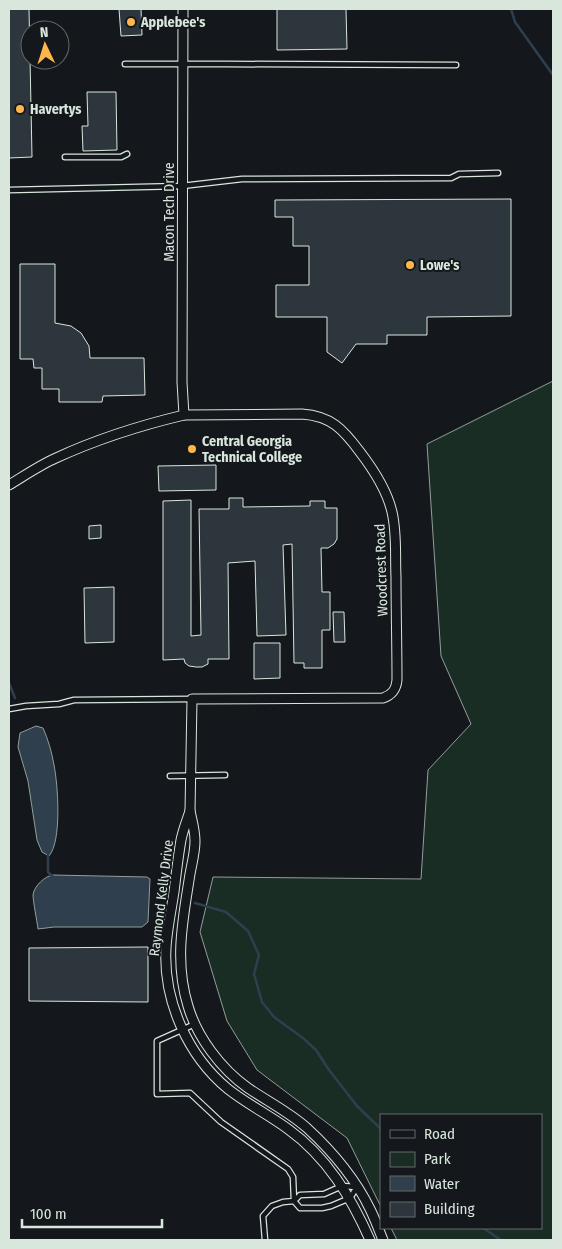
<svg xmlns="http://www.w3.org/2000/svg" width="562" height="1249" viewBox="0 0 562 1249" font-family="'Fira Sans Condensed',sans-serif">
	<rect width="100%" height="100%" fill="#14181c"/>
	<path fill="#1a2d24" stroke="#939e99" d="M553 381V1240H397L391 1228H541V1115H381V1207L347 1138 257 1070 227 1021 200 932 213 877 421 879 428 770 471 724 441 656 427 444Z"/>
	<g fill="#2f3f4d" stroke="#939e99">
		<path d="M36 726 43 728C48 739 52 753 54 765 58 785 62 841 49 856L42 852 37 840 28 781 18 747 20 733Z"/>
		<path d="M53 875 147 877 150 879 148 922 142 927H54L38 929C37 921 33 901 33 895 34 886 45 876 53 875Z"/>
	</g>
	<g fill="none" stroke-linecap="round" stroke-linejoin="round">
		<g stroke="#2f3f4d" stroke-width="2.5">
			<path d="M511 9 515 22 553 75"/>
			<path d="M9 683 15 698"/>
			<path d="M48 854V872L53 877"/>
			<path d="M195 903 226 912 248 931 259 955 254 974 262 1002 274 1017 303 1038 316 1050 329 1070 357 1106 381 1129"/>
			<path d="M483 1228 501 1240"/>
		</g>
	</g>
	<g fill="#2c363c" stroke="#d8e6dc">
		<path d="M9 9H29L32 157 9 158Z"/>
		<path d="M119 9H141L142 35 121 36Z"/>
		<path d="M277 9H346L347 49 277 50Z"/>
		<path d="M87 92H116L117 150 83 151 82 126H88Z"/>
		<path d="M511 199V316L427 317V335H387V344H356L342 363 327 352V317H276V285H309V246H293V217H275V200Z"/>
		<path d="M20 264H55V323L71 326 81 333 89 346 90 358H144L145 395 103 396 102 402H59V389H42V368H34L33 359H20Z"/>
		<path d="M216 465V490L159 491 158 466Z"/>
		<path d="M229 498H243V507L310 506V501H325V508H337V539L334 544 328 548H321L322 592H330V630H322V668H304V663H294L292 544 283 545 286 635 257 636 255 561 228 563 229 659H208V664L202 667H196L189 666 185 663 184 659 163 660V501L191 500V636L201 635 199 509H229Z"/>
		<path d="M101 525V538L89 539V526Z"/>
		<path d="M114 587V642L85 643 84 588Z"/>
		<path d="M333 612H344L345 642H334Z"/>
		<path d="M254 643H280V678L254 679Z"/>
		<path d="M148 947V1002L29 1001V948Z"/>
	</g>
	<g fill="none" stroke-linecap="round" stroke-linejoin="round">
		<g stroke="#d8e6dc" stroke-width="7">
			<g id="lane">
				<path d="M125 64H227L456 65"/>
				<path d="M65 157H121L127 154"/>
				<path d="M9 190 182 186 242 179 451 178 459 174 498 173"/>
				<path d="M9 709 26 706 59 704 74 700 192 699"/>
				<path d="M170 776 225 775"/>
				<path d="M195 1024 157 1041V1094L190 1093 221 1122 288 1169 293 1177 294 1201 300 1208H322L331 1206 350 1198 357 1187 342 1186 324 1194 300 1195 294 1201 283 1202 272 1206 263 1216 265 1240"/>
			</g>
		</g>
		<g stroke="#d8e6dc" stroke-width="11">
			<g id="street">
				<path d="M183 9 182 382 184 415"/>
				<path d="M9 485C24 476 40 465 56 458 95 440 142 425 184 415L302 414C331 416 343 429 360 452 373 469 387 490 392 512 397 533 395 555 396 577 396 611 397 645 397 680 396 690 392 695 383 698L192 699 190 811"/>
				<path d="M370 1240C351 1197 327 1157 288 1129 269 1115 247 1104 228 1089 188 1056 163 1001 166 948 167 930 171 911 174 892 176 875 178 857 181 840 183 830 187 820 190 811 192 820 195 831 195 841 195 852 192 863 190 874 183 919 174 961 188 1006 197 1037 221 1069 248 1088 267 1101 289 1112 307 1128 332 1151 355 1178 370 1209 375 1219 379 1230 383 1240"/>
			</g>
		</g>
		<use href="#lane" stroke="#14181c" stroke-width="4.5"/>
		<use href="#street" stroke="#14181c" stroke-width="9"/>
	</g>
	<g fill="#ffb74d" stroke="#14181c" stroke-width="2">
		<circle cx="131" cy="22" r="5"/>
		<circle cx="20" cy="109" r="5"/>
		<circle cx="410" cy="265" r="5"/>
		<circle cx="192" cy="449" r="5"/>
	</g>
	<g text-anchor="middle" stroke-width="4" stroke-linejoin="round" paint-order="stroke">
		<g font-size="14" font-weight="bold" fill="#d8e6dc" stroke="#14181c" text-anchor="start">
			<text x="141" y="27">Applebee's</text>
			<text x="30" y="114">Havertys</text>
			<text x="420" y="270">Lowe's</text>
			<text x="202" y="446">Central Georgia<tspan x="202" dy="16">Technical College</tspan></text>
		</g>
		<g font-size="14" fill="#d8e6dc" stroke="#14181c">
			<text transform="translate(169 212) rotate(-90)" y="5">Macon Tech Drive</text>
			<text transform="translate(381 570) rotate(-92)" y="5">Woodcrest Road</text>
			<text transform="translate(161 898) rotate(-83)" y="5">Raymond Kelly Drive</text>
		</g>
	</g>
	<rect width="562" height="1249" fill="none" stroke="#d8e6dc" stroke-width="20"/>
	<rect x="380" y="1114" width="162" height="115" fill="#14181c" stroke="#626a69"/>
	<rect x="390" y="1130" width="25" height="8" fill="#14181c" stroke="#626a69"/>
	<text x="424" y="1139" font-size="15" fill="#d8e6dc">Road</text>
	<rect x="390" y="1152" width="25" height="15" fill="#1a2d24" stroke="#626a69"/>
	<text x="424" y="1164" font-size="15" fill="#d8e6dc">Park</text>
	<rect x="390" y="1176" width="25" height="15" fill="#2f3f4d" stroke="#626a69"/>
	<text x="424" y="1189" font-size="15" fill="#d8e6dc">Water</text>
	<rect x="390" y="1202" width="25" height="15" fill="#2c363c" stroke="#626a69"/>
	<text x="424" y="1214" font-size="15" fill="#d8e6dc">Building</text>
	<g transform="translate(45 45) rotate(356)"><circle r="24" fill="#14181c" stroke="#626a69"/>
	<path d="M0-4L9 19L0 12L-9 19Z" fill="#ffb74d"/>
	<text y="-8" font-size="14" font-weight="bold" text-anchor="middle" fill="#d8e6dc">N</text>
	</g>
	<path d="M22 1219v8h140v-8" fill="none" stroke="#d8e6dc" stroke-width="2.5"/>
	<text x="30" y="1219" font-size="15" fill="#d8e6dc" stroke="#14181c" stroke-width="4" paint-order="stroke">100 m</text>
</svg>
